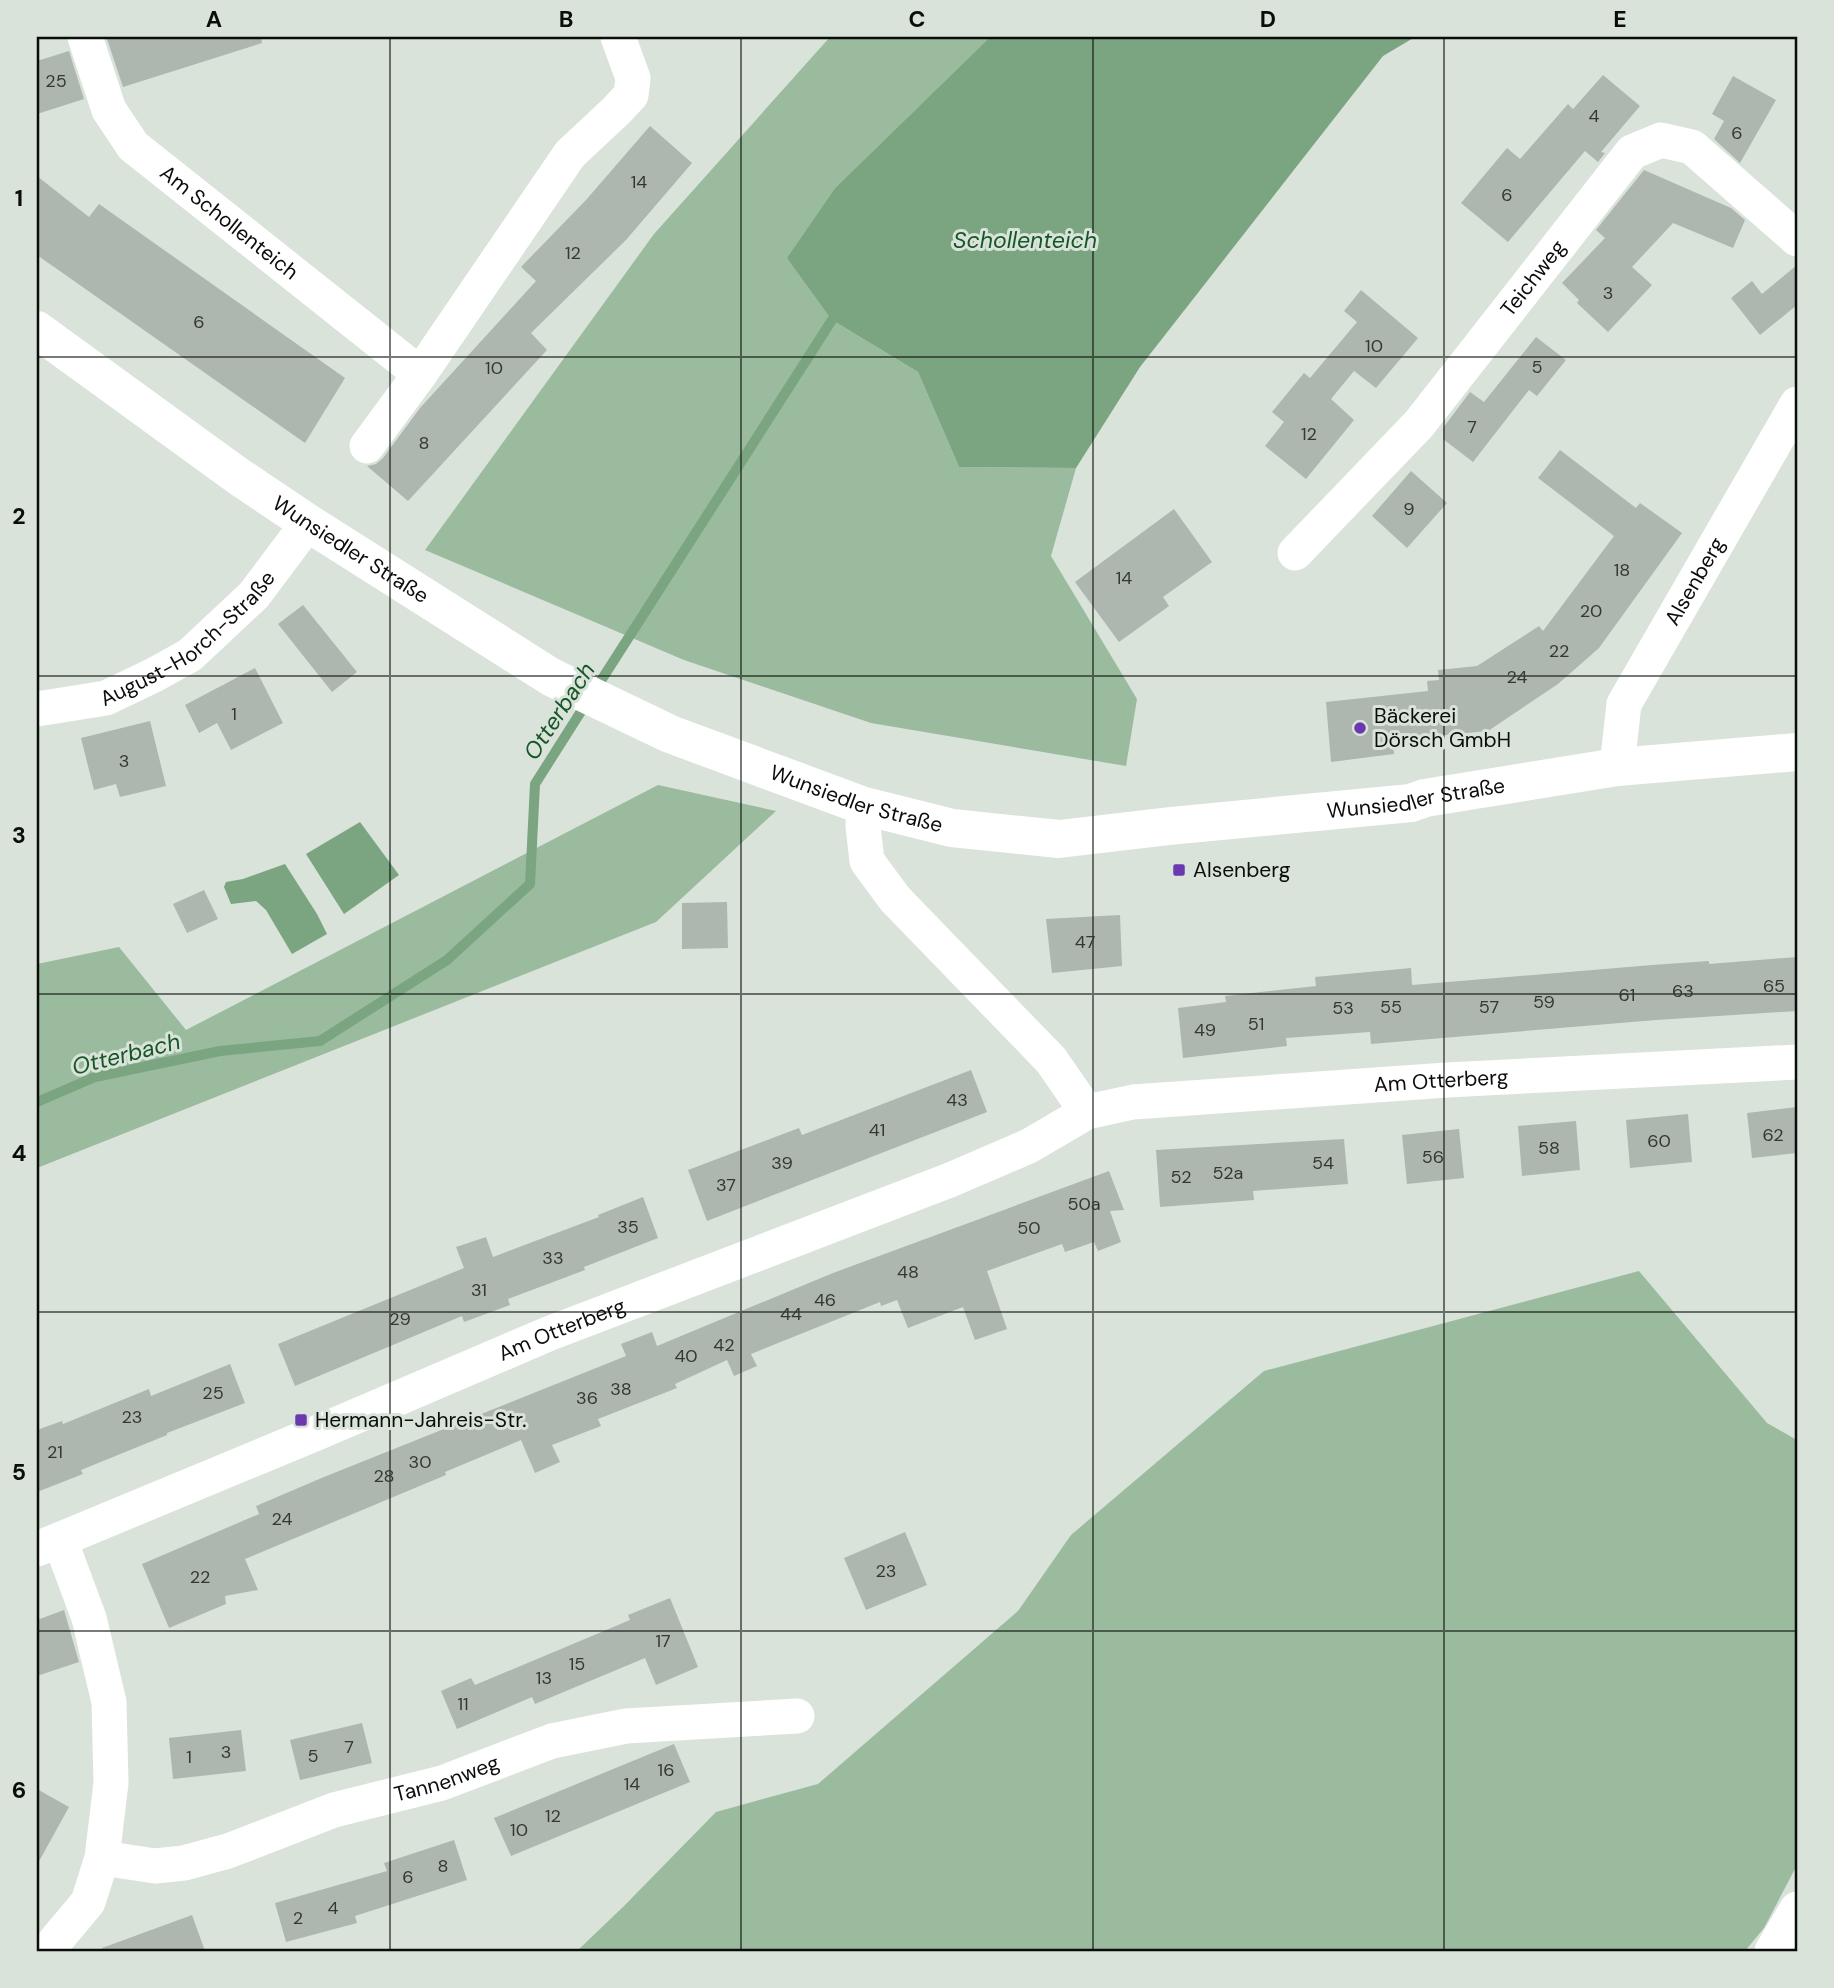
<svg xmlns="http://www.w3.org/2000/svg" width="1834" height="1988" viewBox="0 0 1834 1988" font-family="'DM Sans',sans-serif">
	<rect width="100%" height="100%" fill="#d9e3da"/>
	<g fill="#9abb9e">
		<path d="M830 37H990L836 187 832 320 918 372 959 467 1076 468 1051 556 1137 699 1126 766 871 723 684 660 425 550 654 234Z"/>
		<path d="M658 785 776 811 656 922 37 1168V964L119 947 186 1030Z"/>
		<path d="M1639 1271 1767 1423 1797 1440V1865L1764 1928 1745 1951H577L624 1906 716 1812 818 1784 1018 1611 1071 1535 1264 1371Z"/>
	</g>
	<g fill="#7aa580">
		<path d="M990 37H1415L1383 56 1140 367 1076 468 959 467 918 372 832 320 787 258 836 187Z"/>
		<path d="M360 822 399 875 344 914 306 854Z"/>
		<path d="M285 864 317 914 327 934 292 954 266 910 256 901 231 904 224 887 226 882 243 879Z"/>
	</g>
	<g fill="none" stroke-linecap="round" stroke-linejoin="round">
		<g stroke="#7aa580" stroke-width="10">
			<path d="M595 690 832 320"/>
			<path d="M37 1102 95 1077 220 1051 320 1041 447 960 530 884 535 784 587 702"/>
		</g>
	</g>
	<g fill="#aeb7af">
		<path d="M114 37H261L262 43 123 87 107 39Z"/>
		<path d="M69 51 84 99 37 114V61Z"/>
		<path d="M1603 75 1640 106 1601 152 1605 153 1598 162 1585 151 1508 242 1461 203 1507 148 1520 159 1568 104 1573 109Z"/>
		<path d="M1733 76 1776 100 1740 163 1714 139 1724 121 1712 114Z"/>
		<path d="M650 126 692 163 626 240 531 333 547 350 408 501 367 466 376 464 383 458 420 408 536 281 521 267 586 200Z"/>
		<path d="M1644 170 1731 208 1745 220 1733 248 1673 223 1632 267 1652 285 1608 332 1577 303 1579 300 1562 283 1605 238 1596 230Z"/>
		<path d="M37 176 89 217 99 204 345 378 305 443 37 255Z"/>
		<path d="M1797 265V305L1760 335 1731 298 1752 281 1762 294Z"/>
		<path d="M1361 290 1418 338 1376 388 1354 371 1331 399 1354 420 1306 479 1265 446 1284 422 1272 412 1304 373 1310 378 1357 322 1344 311Z"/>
		<path d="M1536 337 1566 360 1537 396 1529 390 1473 462 1443 439V428L1470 392 1484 402Z"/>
		<path d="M1560 450 1636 508 1640 503 1682 533 1599 648 1558 684 1488 731 1393 740 1394 754 1331 762 1326 702 1428 691 1427 681 1439 680 1438 670 1477 666 1539 626 1543 631 1614 536 1538 478Z"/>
		<path d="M1411 471 1447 503 1407 548 1372 516Z"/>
		<path d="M1174 509 1212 562 1163 597 1169 606 1119 642 1075 582Z"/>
		<path d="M303 605 357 672 332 692 278 624Z"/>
		<path d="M255 668 283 723 231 750 217 723 199 733 185 705Z"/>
		<path d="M150 721 166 786 120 797 116 784 94 790 81 738Z"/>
		<path d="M204 890 218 919 187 933 173 904Z"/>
		<path d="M727 902 728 948 682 949V903Z"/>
		<path d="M1120 915 1122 966 1052 973 1046 919Z"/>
		<path d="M1797 957V1011L1656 1020 1371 1044 1370 1032 1286 1038 1287 1046 1183 1058 1178 1008 1226 1002 1225 996 1316 986 1315 977 1411 968 1412 985 1652 965 1709 961V964Z"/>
		<path d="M971 1070 987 1112 707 1221 688 1170 799 1128 802 1135Z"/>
		<path d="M1797 1107V1153L1752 1158 1747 1113Z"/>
		<path d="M1688 1114 1692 1162 1630 1168 1626 1120Z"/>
		<path d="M1576 1121 1580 1170 1522 1176 1518 1126Z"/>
		<path d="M1459 1129 1464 1178 1407 1184 1402 1135Z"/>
		<path d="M1344 1139 1348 1184 1253 1191 1254 1200 1160 1207 1156 1150Z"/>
		<path d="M1109 1171 1124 1210 1110 1211 1121 1242 1098 1251 1094 1242 1065 1252 1062 1244 987 1271 1007 1329 975 1340 963 1307 908 1328 897 1300 881 1306 880 1302 751 1354 757 1366 734 1376 727 1360 675 1384 677 1388 598 1419 601 1426 552 1445 560 1462 535 1473 521 1440 445 1472 446 1475 245 1559 258 1590 225 1596 226 1604 169 1628 142 1564 259 1514 256 1506 324 1477 626 1356 621 1344 652 1332 657 1346 833 1273Z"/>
		<path d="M643 1197 658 1238 584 1267 585 1270 508 1299 510 1305 464 1322 462 1316 295 1386 278 1344 464 1268 456 1247 486 1237 493 1257 599 1217 598 1215Z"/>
		<path d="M230 1364 245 1403 167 1433V1435L81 1470 83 1474 37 1492V1430L62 1421 63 1424 149 1389 151 1396Z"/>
		<path d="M905 1532 927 1585 866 1610 844 1558Z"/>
		<path d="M670 1598 698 1667 656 1685 645 1658 535 1704 532 1697 457 1729 441 1691 471 1678 475 1685 630 1620 628 1615Z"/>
		<path d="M64 1610 79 1662 37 1676V1620Z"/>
		<path d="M362 1723 372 1763 300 1780 290 1740Z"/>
		<path d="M241 1730 246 1771 173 1779 169 1738Z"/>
		<path d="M674 1744 690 1782 511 1856 494 1818Z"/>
		<path d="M37 1789 69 1807 37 1865Z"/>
		<path d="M454 1840 467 1880 355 1916 357 1923 286 1942 275 1903 387 1871 384 1863Z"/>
		<path d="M192 1915 205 1951H102V1948Z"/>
	</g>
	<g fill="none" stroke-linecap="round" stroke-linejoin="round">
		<g stroke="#fff" stroke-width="35">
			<path id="s1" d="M85 37 109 110 133 146 420 374"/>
			<path d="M367 446 420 374 570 154 616 111 631 95 633 78 618 37"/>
			<path id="s2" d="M1295 553 1419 424 1632 152 1661 140 1692 147 1797 239"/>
			<path id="s3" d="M37 709 106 698 154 675 190 655 254 595 308 523"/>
			<path id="s4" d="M1617 767 1624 704 1797 404"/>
			<path d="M864 806 863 826 867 861 895 899 1051 1060 1087 1112"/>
			<path id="s5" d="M37 1549 319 1432 548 1334 950 1180 1029 1146 1087 1112 1133 1102 1447 1080 1797 1062"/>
			<path id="s6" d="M102 1858 155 1866 184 1863 228 1851 334 1810 442 1783 552 1741 626 1726 797 1716"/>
			<path d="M47 1951 88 1902 102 1858 111 1783 109 1702 89 1618 60 1540"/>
			<path d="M1772 1951 1797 1909"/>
		</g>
		<path stroke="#fff" stroke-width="38" id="s7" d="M37 330 238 476 308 523 551 677 670 734 864 806 952 828 1059 839 1170 826 1411 803 1425 798 1617 767 1797 752"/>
	</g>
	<path fill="none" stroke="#0a0d0a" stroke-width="2" stroke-opacity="0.55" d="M390 37V1951M741 37V1951M1093 37V1951M1444 37V1951M37 357H1797M37 676H1797M37 994H1797M37 1312H1797M37 1631H1797"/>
	<g fill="#6a38af" stroke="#d9e3da" stroke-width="2.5">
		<circle cx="1360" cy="728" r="7"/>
		<rect x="1172" y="863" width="14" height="14" rx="3.5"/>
		<rect x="294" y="1413" width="14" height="14" rx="3.5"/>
	</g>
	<g text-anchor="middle" stroke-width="6" stroke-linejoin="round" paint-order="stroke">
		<g font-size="18" fill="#333833">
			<text x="56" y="87">25</text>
			<text x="1594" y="122">4</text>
			<text x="1737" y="139">6</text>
			<text x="639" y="188">14</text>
			<text x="1507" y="201">6</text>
			<text x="573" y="259">12</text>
			<text x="1608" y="299">3</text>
			<text x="199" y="328">6</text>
			<text x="1374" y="352">10</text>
			<text x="1537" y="373">5</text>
			<text x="494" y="374">10</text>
			<text x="1472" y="433">7</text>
			<text x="1309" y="440">12</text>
			<text x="424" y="449">8</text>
			<text x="1409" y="515">9</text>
			<text x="1622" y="576">18</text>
			<text x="1124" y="584">14</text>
			<text x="1591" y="617">20</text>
			<text x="1559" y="657">22</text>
			<text x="1517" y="683">24</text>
			<text x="234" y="720">1</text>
			<text x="124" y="767">3</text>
			<text x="1085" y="948">47</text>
			<text x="1774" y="992">65</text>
			<text x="1683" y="997">63</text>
			<text x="1627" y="1001">61</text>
			<text x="1544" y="1008">59</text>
			<text x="1391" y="1013">55</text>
			<text x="1489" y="1013">57</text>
			<text x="1343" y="1014">53</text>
			<text x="1256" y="1030">51</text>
			<text x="1205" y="1036">49</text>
			<text x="957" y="1106">43</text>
			<text x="877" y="1136">41</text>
			<text x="1773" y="1141">62</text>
			<text x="1659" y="1147">60</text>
			<text x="1549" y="1154">58</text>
			<text x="1433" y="1163">56</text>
			<text x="782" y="1169">39</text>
			<text x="1323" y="1169">54</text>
			<text x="1228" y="1179">52a</text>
			<text x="1181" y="1183">52</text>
			<text x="726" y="1191">37</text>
			<text x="1084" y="1210">50a</text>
			<text x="628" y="1233">35</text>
			<text x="1029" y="1234">50</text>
			<text x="553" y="1264">33</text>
			<text x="908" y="1278">48</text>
			<text x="479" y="1296">31</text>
			<text x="825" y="1306">46</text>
			<text x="791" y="1320">44</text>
			<text x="400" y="1325">29</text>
			<text x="724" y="1351">42</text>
			<text x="686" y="1362">40</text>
			<text x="621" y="1395">38</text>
			<text x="213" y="1399">25</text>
			<text x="587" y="1404">36</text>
			<text x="132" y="1423">23</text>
			<text x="55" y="1458">21</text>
			<text x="420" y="1468">30</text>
			<text x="384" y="1482">28</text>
			<text x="282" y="1525">24</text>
			<text x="886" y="1577">23</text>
			<text x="200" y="1583">22</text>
			<text x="663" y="1647">17</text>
			<text x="577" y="1670">15</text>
			<text x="544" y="1684">13</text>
			<text x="463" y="1710">11</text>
			<text x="349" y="1753">7</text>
			<text x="226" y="1758">3</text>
			<text x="313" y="1762">5</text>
			<text x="189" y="1763">1</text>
			<text x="666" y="1776">16</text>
			<text x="632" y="1790">14</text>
			<text x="553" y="1822">12</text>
			<text x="519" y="1836">10</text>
			<text x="443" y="1872">8</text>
			<text x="408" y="1883">6</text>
			<text x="333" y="1914">4</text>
			<text x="298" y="1924">2</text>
		</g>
		<g font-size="21" fill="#0a0d0a" stroke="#d9e3da">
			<text dy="7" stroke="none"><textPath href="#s1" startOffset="243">Am Schollenteich</textPath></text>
			<text dy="7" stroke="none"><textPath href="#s2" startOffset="364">Teichweg</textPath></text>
			<text dy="7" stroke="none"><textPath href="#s7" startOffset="383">Wunsiedler Straße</textPath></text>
			<text dy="7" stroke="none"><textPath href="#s4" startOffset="205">Alsenberg</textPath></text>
			<text dy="7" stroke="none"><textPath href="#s3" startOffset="172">August-Horch-Straße</textPath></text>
			<text dy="7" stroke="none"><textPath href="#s7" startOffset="950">Wunsiedler Straße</textPath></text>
			<text dy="7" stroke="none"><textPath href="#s7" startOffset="1517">Wunsiedler Straße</textPath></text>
			<text dy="7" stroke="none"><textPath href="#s5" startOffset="1494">Am Otterberg</textPath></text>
			<text dy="7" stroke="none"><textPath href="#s5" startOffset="569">Am Otterberg</textPath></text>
			<text dy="7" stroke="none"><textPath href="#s6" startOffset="359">Tannenweg</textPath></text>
		</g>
		<g font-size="21" fill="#0a0d0a" stroke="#d9e3da" text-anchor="start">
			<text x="1374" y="723">Bäckerei<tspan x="1374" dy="24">Dörsch GmbH</tspan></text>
			<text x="1193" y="877">Alsenberg</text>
			<text x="315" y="1427">Hermann-Jahreis-Str.</text>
		</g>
		<g font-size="23" font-style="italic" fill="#165727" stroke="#d9e3da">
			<text x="1025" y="248">Schollenteich</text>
			<text transform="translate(559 711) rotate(-57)" y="8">Otterbach</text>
			<text transform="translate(126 1054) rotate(-14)" y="8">Otterbach</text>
		</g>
	</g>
	<rect width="1834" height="1988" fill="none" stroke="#d9e3da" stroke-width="77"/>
	<rect x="38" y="38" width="1758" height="1912" fill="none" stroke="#0a0d0a" stroke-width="2.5"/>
	<g font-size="23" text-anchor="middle" font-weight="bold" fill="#0a0d0a">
		<text x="214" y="27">A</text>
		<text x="566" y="27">B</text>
		<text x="917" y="27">C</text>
		<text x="1268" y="27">D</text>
		<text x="1620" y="27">E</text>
		<text x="19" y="206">1</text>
		<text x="19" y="524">2</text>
		<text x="19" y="843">3</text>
		<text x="19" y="1161">4</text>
		<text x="19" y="1480">5</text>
		<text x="19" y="1798">6</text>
	</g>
</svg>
